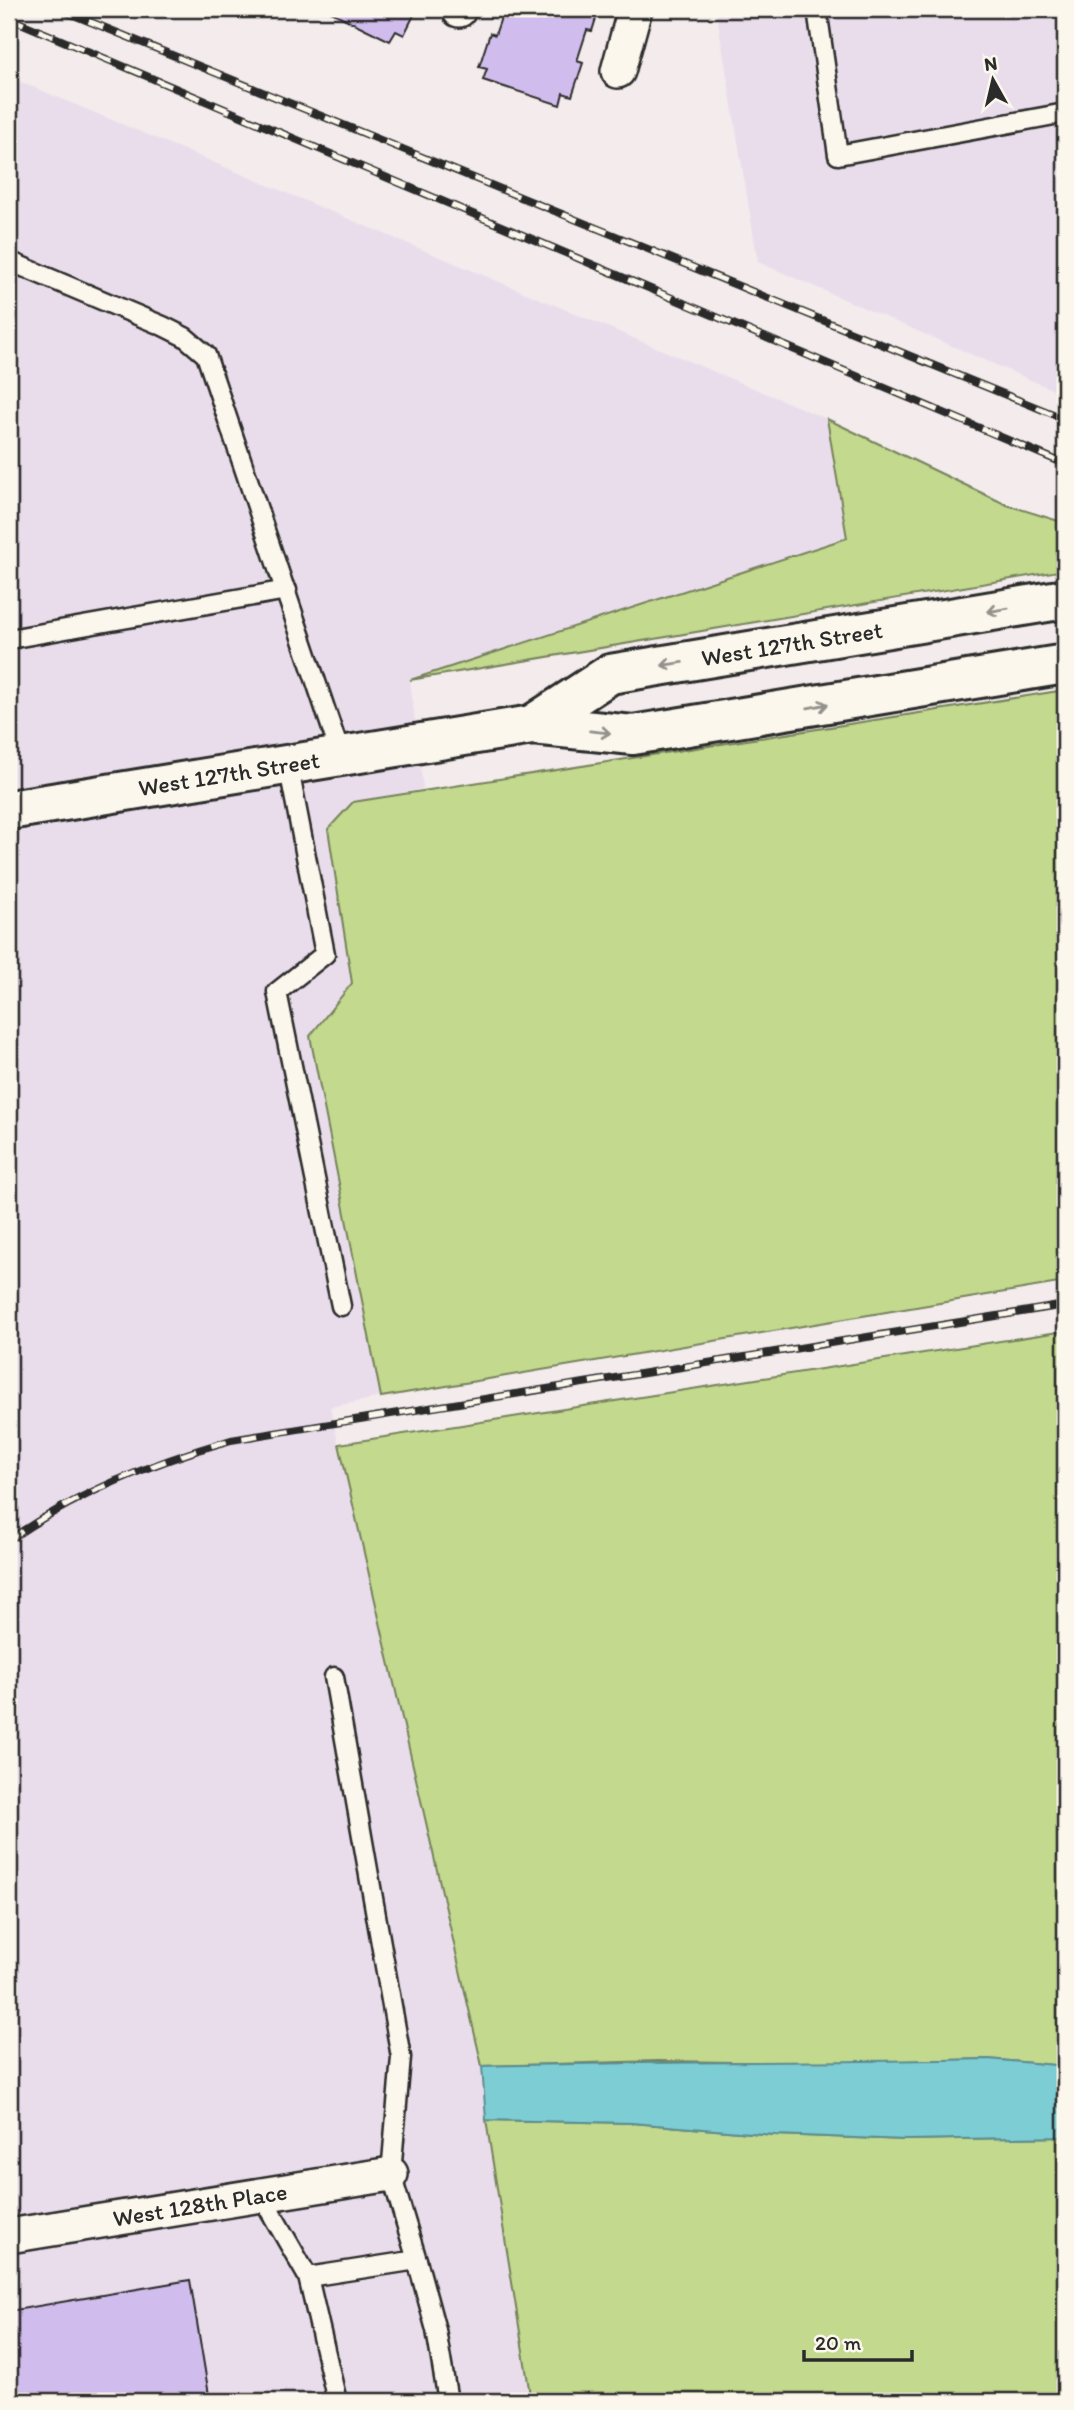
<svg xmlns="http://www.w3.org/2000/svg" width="1074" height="2410" viewBox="0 0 1074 2410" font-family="Itim,sans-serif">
	<rect width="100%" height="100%" fill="#f3ebec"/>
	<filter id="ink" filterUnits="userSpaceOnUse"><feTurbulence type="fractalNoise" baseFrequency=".0143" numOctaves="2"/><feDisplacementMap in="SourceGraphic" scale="14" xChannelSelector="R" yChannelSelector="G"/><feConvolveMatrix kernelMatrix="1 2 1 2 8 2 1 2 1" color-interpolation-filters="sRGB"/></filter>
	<g filter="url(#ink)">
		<g fill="#e9ddec">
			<path d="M716 9H1065V395L758 262Z"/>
			<path d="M9 77 827 419 847 538 410 680 423 789 353 802 328 829 352 983 310 1036 381 1397 330 1407 482 2066 486 2120 531 2401H9Z"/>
		</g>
		<g fill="#c2d98e" stroke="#76825c" stroke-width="2">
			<path d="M827 419 1007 505 1065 523V570L410 680 847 538Z"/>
			<path d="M1065 690V1282L381 1397 310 1036 352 983 328 829 353 802Z"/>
			<path d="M1065 1331V2066L988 2059 820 2063 658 2061 482 2066 339 1444Z"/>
			<path d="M486 2120 632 2123 775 2135 907 2140 1065 2137V2401H531Z"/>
		</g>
		<path fill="#7dced4" stroke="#5c8d90" stroke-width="2" d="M988 2059 1065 2066V2137L907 2140 775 2135 632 2123 486 2120 482 2066C650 2061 819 2063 988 2059Z"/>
		<g fill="#d1bded" stroke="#2b2b2b" stroke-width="2">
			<path d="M325 9H417L404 35 396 31 390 41Z"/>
			<path d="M504 9H599L592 31 587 30 577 61 583 63 572 96 563 93 560 105 483 80 487 69 479 67 490 33 495 35Z"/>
			<path d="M190 2280 210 2401H9V2311Z"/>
		</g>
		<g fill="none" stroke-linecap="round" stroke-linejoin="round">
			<g stroke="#2b2b2b" stroke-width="23">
				<g id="lane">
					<path d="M817 9 838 155 1065 113"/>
					<path d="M9 261 163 326 185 337 206 355 341 756"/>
					<path d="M9 639 287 590"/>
					<path d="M288 764 325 954 277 992 341 1306"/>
					<path d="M261 2195 308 2277 417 2260 391 2174 401 2057 334 1677"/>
					<path d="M417 2260 436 2330 448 2401"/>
					<path d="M308 2277 337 2401"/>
				</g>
			</g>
			<g stroke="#2b2b2b" stroke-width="38">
				<g id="street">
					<path d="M459 10V9"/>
					<path d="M618 71 635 9"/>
					<path d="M9 2236 391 2174"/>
				</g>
			</g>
			<g stroke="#2b2b2b" stroke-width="44">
				<g id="secondary">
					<path d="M532 725 610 674 1065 599"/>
					<path d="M9 810 532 725 633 735 1065 664"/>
				</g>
			</g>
			<use href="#lane" stroke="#fbf7ec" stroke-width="18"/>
			<use href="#street" stroke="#fbf7ec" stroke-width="33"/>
			<use href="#secondary" stroke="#fbf7ec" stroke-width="38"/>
			<g stroke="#2b2b2b" stroke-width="8">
				<g id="rail">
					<path d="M59 9 1065 419"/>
					<path d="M9 18 1065 464"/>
					<path d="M9 1540C77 1493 152 1463 231 1440L1065 1305"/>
				</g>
			</g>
			<use href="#rail" stroke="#fbf7ec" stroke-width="5" stroke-dasharray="16" stroke-linecap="butt"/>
		</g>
		<defs><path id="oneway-shaft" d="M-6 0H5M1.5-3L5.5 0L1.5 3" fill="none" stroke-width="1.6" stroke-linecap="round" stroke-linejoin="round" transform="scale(1.75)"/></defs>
		<g stroke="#93918c">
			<use href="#oneway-shaft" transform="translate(998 610) rotate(170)"/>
			<use href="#oneway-shaft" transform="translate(672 664) rotate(171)"/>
			<use href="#oneway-shaft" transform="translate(818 706) rotate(-10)"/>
			<use href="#oneway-shaft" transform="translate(600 732) rotate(6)"/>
		</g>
	</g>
	<g text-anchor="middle" stroke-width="5" stroke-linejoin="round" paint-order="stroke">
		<g font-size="24" fill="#2b2b2b" stroke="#fbf7ec">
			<text transform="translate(792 644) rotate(-9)" y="8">West 127th Street</text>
			<text transform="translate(229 774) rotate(-9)" y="8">West 127th Street</text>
			<text transform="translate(200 2205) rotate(-9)" y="8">West 128th Place</text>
		</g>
	</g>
	<rect width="1074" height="2410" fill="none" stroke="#fbf7ec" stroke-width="35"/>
	<rect x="18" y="18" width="1039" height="2375" fill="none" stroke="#2b2b2b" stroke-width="2.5" filter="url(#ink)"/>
	<g transform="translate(993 80) rotate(352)" stroke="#fbf7ec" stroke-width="5" paint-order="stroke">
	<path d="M0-5L12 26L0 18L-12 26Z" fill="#2b2b2b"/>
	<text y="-10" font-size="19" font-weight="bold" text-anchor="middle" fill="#2b2b2b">N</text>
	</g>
	<path d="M804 2350v10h108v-10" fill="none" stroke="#2b2b2b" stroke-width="3.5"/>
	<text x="815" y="2350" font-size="21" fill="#2b2b2b" stroke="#fbf7ec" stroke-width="5" paint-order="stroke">20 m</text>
</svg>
